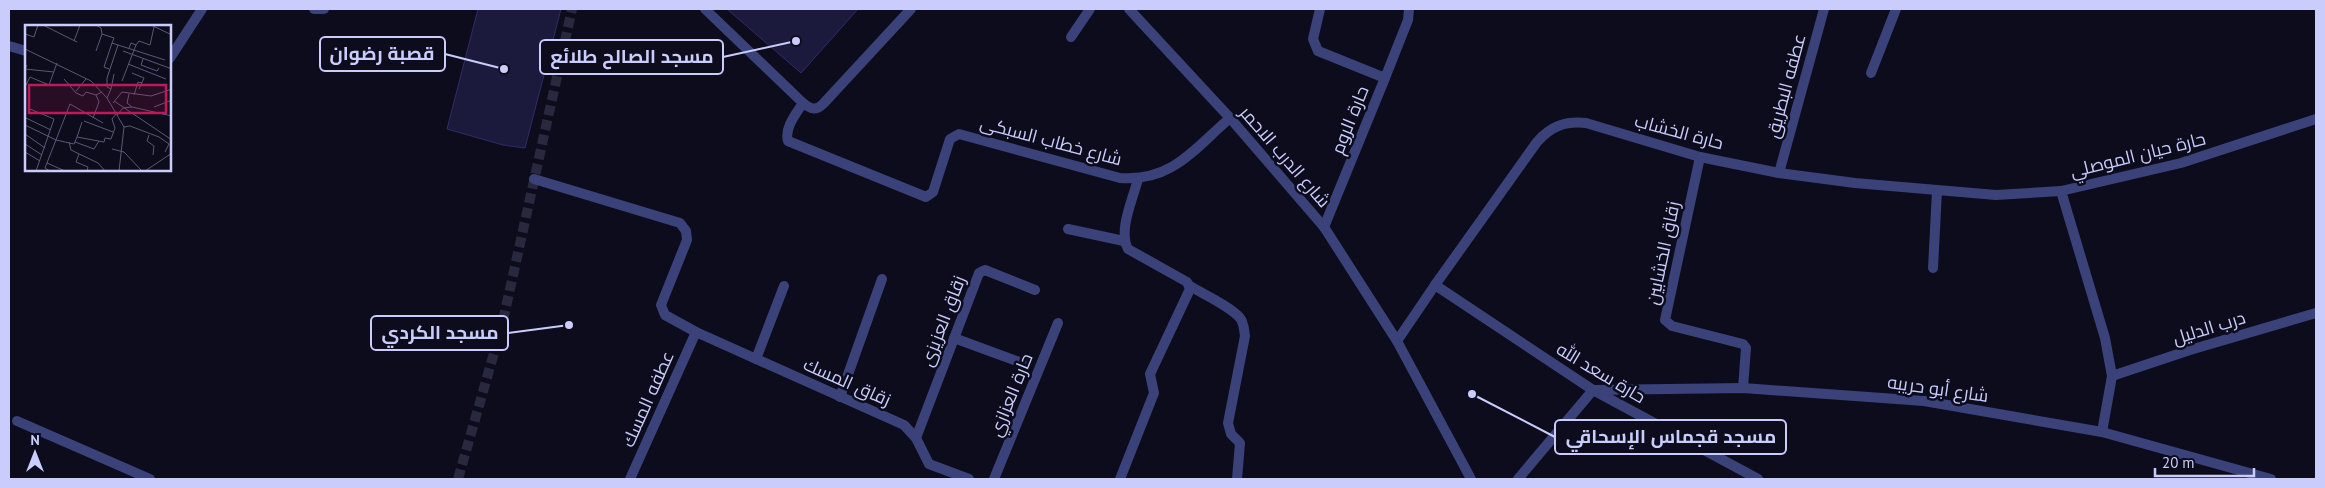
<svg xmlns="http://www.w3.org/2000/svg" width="2325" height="488" viewBox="0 0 2325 488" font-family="'PT Sans',Cairo,sans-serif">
	<rect width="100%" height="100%" fill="#0c0c1c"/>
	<g fill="#1b193c" stroke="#2f2d67">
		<path d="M478 9H561L525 148 503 145 447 129Z"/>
		<path d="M727 9H858L801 73Z"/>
	</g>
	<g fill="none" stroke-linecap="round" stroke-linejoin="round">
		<path stroke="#28293e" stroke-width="10" stroke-dasharray="10 5" stroke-linecap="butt" d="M458 479 502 325 572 9"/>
		<g stroke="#3a4279" stroke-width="10">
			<path d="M314 9H324"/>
			<path d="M705 9 803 103C810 108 815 112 823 104L911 9"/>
			<path d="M1129 9 1230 118 1324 227 1397 341 1471 479"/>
			<path d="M1320 9 1313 39 1318 51 1385 78 1324 227"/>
			<path d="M1071 37 1090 9"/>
			<path d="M9 46 26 51"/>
			<path d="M170 58 202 9"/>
			<path d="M1871 73 1896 9"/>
			<path d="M1385 78 1408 20 1409 9"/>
			<path d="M803 103C796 114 784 128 788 141L926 197 933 192 950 139 959 134 1120 178C1172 182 1194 149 1230 118"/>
			<path d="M1700 157 1665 320 1672 326 1743 344 1746 348 1743 388"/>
			<path d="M1779 173 1824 9"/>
			<path d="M534 179 680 223 686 231 687 240 661 305 665 315 696 332 904 425 916 438 929 464 969 479"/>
			<path d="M2061 191 2105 338 2112 376 2102 432"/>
			<path d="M1068 229 1124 241"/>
			<path d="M1933 268 1937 191"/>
			<path d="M1435 285 1593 390 1758 479"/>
			<path d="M1190 286C1203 294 1230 306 1240 318 1244 323 1244 330 1245 336L1228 423 1231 434 1240 443 1237 479"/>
			<path d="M954 338 1022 363"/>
			<path d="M1397 341 1435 285 1537 142C1551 126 1565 121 1586 123L1700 157 1779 173 1855 183 1996 195 2061 191 2181 163 2316 119"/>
			<path d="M756 359 784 286"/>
			<path d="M2112 376 2190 350 2316 313"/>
			<path d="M840 397 882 279"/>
			<path d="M17 421 150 479"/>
			<path d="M916 438 979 273 985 270 1035 290"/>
			<path d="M630 479 696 332"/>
			<path d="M994 479 1058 323"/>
			<path d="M1120 479 1154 393 1150 374 1190 289 1187 282 1128 249C1118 230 1133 199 1138 179"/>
			<path d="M1518 479 1593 390 1743 388 1924 401 2102 432 2271 479"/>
		</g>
	</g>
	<g text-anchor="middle" stroke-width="5" stroke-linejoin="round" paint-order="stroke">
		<g font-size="18" fill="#cacdfc" stroke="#0c0c1c">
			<text transform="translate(1786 86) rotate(-75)" y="6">عطفه البطريق</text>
			<text transform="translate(1350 120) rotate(-68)" y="6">حارة الروم</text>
			<text transform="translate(1679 132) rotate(15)" y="6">حارة الخشاب</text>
			<text transform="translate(1051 141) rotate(15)" y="6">شارع خطاب السبكى</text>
			<text transform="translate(2138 155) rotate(-14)" y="6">حارة حيان الموصلي</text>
			<text transform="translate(1285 157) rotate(49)" y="6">شارع الدرب الاحمر</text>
			<text transform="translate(1663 253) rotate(-78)" y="6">زقاق الخشابين</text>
			<text transform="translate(943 321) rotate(-69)" y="6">زقاق العزيزى</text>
			<text transform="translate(2209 328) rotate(-17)" y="6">درب الدليل</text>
			<text transform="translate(1601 373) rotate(31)" y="6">حارة سعد الله</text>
			<text transform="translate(847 382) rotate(24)" y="6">زقاق المسك</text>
			<text transform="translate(1938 389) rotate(8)" y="6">شارع أبو حريبه</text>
			<text transform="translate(1011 395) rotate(-68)" y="6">حارة العزازي</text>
			<text transform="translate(648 399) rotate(-66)" y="6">عطفه المسك</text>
		</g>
	</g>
	<g transform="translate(25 25)">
		<rect width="146" height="146" fill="#0c0c1c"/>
		<path fill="none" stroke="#585976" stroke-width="1" d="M18 0 52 17M71 0 76 3 77 9 89 13 87 18 93 20 82 53V62L86 64 82 73M126 0 147 10M0 9 9 12 13 0M49 16 55 0M93 20 140 35M111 20 114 16 125 20 129 2M0 24 66 56 82 73 99 102 94 146M71 26 77 9M98 26 147 44M118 34 116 40 132 46 134 43M103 39 141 54M2 40 0 44 29 47M84 44 79 42 87 18M107 48 119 53 114 64M39 54 51 68 58 71 61 67 71 70 77 67M97 56 111 20 106 18 104 23M0 62 5 52 24 60 32 38M86 64 89 49M51 66 61 54M104 69 102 78 107 82M109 70 113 57 117 58M89 76 147 115M88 78 97 67 126 71 147 64M45 79 78 98M129 82 147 75M5 84 29 94 11 146M92 90 98 83 107 82 147 91M1 93 26 105M68 93 74 77 71 70M59 96 88 107M0 100 31 115 49 119 52 112 79 117 80 113 86 114 90 103 87 94 91 89M99 102 105 101 134 112 144 119 140 127M0 109 20 123M124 110 122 116 129 121 128 130M52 112 57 97M44 117 46 125 73 138 80 146M50 117 69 124 74 116M0 119 17 130M87 124 99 127 117 146M0 127 15 136M54 129 51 137 63 142 62 146M22 138 40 146M25 146 20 143 45 79M120 146 147 128"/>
		<path fill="#c2185b" fill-opacity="0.15" stroke="#c2185b" stroke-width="2.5" d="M4 60H141V88H4Z"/>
		<rect width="146" height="146" fill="none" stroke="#cacdfc" stroke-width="2.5"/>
	</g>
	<path fill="none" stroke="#cacdfc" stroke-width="2" d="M504 69L445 54M796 41L723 57M569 325L508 333M1472 394L1555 437"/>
	<g fill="#cacdfc" stroke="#0c0c1c" stroke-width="2">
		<circle cx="504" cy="69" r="5"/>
		<circle cx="796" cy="41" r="5"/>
		<circle cx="569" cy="325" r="5"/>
		<circle cx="1472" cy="394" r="5"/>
	</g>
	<g fill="#0c0c1c" stroke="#cacdfc" stroke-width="2">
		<rect x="320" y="37" width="125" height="34" rx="5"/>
		<rect x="540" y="40" width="183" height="34" rx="5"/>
		<rect x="371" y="316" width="137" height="34" rx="5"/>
		<rect x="1555" y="420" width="231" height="34" rx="5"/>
	</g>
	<g font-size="19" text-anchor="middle" font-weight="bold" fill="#cacdfc">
		<text x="382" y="60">قصبة رضوان</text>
		<text x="632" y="63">مسجد الصالح طلائع</text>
		<text x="440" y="339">مسجد الكردي</text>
		<text x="1671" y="443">مسجد قجماس الإسحاقي</text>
	</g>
	<rect width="2325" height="488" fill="none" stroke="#cacdfc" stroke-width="20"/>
	<g transform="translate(35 453)" stroke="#0c0c1c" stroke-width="4" paint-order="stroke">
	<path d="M0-4L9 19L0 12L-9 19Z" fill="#cacdfc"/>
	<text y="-8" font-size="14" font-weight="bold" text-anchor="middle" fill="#cacdfc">N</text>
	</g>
	<path d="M2155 468v8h99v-8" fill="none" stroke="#cacdfc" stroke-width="2.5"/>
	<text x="2162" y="468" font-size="15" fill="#cacdfc" stroke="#0c0c1c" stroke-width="4" paint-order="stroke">20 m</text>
</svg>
